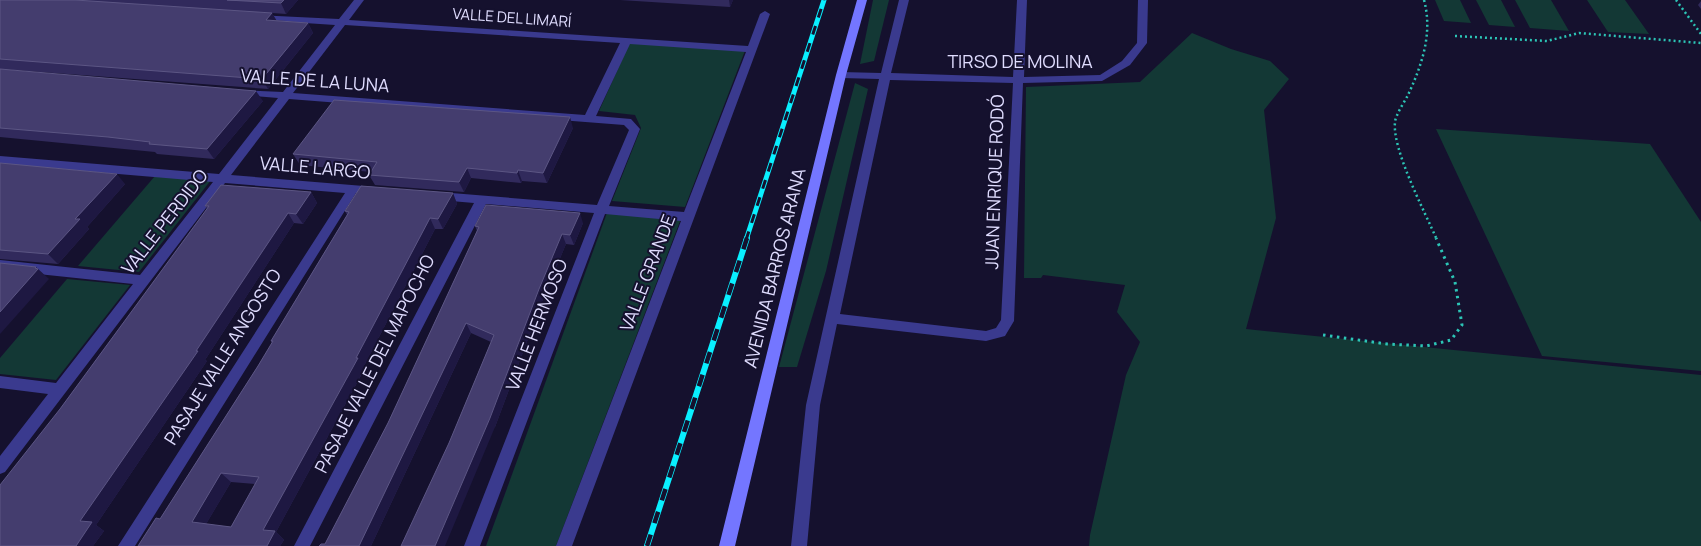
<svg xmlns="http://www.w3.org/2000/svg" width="1701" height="546" viewBox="0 0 1701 546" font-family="Manrope,sans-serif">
	<rect width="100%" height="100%" fill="#15112e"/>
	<g fill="#133835">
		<path d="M873 0H889L874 61 860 64Z"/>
		<path d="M1435 0H1460L1471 23 1444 21Z"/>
		<path d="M1476 0H1501L1515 27 1489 25Z"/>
		<path d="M1515 0H1551L1569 31 1530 28Z"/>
		<path d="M1587 0H1625L1649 34 1608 32Z"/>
		<path d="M1192 33 1231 49 1270 61 1289 79 1264 110 1276 218 1246 329 1701 375V546H1089L1090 535 1126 375 1140 342 1117 312 1125 285 1043 275 1041 278H1024L1026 87 1140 82Z"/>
		<path d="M631 40 746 48 685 207 612 201 641 128 635 115 599 111Z"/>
		<path d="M855 83 868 89 826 271 797 367H779Z"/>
		<path d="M1436 129 1650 144 1701 222V371L1542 356Z"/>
		<path d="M155 176 211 180 139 272 78 266Z"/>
		<path d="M608 210 682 216 556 546H486Z"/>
		<path d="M67 279 130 285 56 380 0 374V358Z"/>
	</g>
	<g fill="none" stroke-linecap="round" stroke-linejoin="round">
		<g stroke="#2cc5b6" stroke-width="2.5" stroke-dasharray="2 3" stroke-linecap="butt">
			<path d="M1424 0C1433 33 1422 65 1408 95 1404 103 1396 114 1395 122 1392 150 1425 212 1437 240"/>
			<path d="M1676 0 1701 34"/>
			<path d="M1455 36 1547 41 1579 33 1701 43"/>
		</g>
		<path stroke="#2cc5b6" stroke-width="3" stroke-dasharray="2.5 4.5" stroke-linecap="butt" d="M1323 335 1387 344 1426 346 1451 340 1462 325 1455 282 1436 238"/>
		<g fill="#3a3a8e" fill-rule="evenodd">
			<path d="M354 0H364L349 20 748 46 760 14 765 11 770 14 572 546H556L681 221 605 214 480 546H464L594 213 486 204 310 546H294L474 203 439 200 435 199 433 196 435 193 439 192 597 205 629 130 624 125 289 99 231 175 376 187 382 191 376 195 356 193 135 546H118L345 193 225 183 5 472 0 474V456L48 394 0 388V376L56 383 133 284 0 270V260L140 275 213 182 0 164V156L219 174 278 98 242 95 237 92 238 90 283 92 335 25 259 20 256 19V15L339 19ZM345 25 620 43 585 115 293 93ZM630 44 746 52 684 212 609 206 640 129 631 119 596 116Z"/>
			<path d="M899 0H909L891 73 1013 77 1017 0H1027L1024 77 1100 75 1122 61 1137 43 1138 0H1148L1147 43 1130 65 1102 81 1023 83 1014 321 1005 336 986 341 837 324 820 405 807 546H791L806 405 879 79 841 78 836 75 841 72 881 73ZM890 80 1013 83 1001 320 996 328 986 331 840 314Z"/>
		</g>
		<path fill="#7476ff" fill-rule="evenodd" d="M857 0H867L846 75 735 546H719L836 75Z"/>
		<g stroke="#09efff" stroke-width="5">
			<path id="rail-far1" d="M746 240 824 0"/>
		</g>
		<g stroke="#09efff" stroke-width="6">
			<path id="rail" d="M647 546 747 238"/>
		</g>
		<use href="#rail-far1" stroke="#15112e" stroke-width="3" stroke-dasharray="9" stroke-linecap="butt"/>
		<use href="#rail" stroke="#15112e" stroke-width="4.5" stroke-dasharray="12" stroke-linecap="butt"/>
	</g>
	<g fill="#312a5c" fill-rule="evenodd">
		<path d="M0 0H298L286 14 272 13 276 20 308 23 313 33 268 89 0 69 263 101 214 159 157 154 155 152 0 137Z"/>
		<path d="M620 0H733L730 7Z"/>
		<path d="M1701 1V9L1698 5Z"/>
		<path d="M573 128 547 183 522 181 521 183 471 178 464 192 375 185 369 175 371 172 300 165 293 154Z"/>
		<path d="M0 163 125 184 87 227 89 229 58 264 0 259Z"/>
		<path d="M311 192 317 203 303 224 294 223 205 360 207 361 96 525 104 531 93 546H0L60 409 207 209 205 206Z"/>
		<path d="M453 193 457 204 443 229H435L364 366 365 368 276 532 284 540 280 546H138L160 519 258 366 272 343 271 341 347 215 345 211ZM231 482 255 484 231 527 206 524Z"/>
		<path d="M583 223 574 245 566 244 543 299 495 427 449 443 491 342 471 333 371 546H319L325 544 388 423 477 231 475 226Z"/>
	</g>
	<g fill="#1e1842">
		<path d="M284 0H298L286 14 281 3Z"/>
		<path d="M729 0H733L730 7Z"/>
		<path d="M272 13 278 23 266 20Z"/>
		<path d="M308 23 313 33 268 89 262 79Z"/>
		<path d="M256 91 263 101 214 159 207 149Z"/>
		<path d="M570 117 573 128 547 183 543 173Z"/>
		<path d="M467 168 471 178 464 192 459 182Z"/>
		<path d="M518 170 522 181 521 183 517 173Z"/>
		<path d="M117 174 125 184 87 227 89 229 58 264 48 254 75 219Z"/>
		<path d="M311 192 317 203 303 224 296 214Z"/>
		<path d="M453 193 457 204 443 229 438 219Z"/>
		<path d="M288 213 294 223 205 360 207 361 96 525 104 531 93 546H76L80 521Z"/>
		<path d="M580 213 583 223 574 245 570 235Z"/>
		<path d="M430 218 435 229 364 366 365 368 276 532 284 540 280 546H267L263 530 356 358Z"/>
		<path d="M562 234 566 244 543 299 495 427 445 546H435L539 289Z"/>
		<path d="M36 267 49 279 0 334V312Z"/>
		<path d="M466 323 471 333 371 546H359Z"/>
		<path d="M221 473 231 482 202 531 192 522Z"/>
	</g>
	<g fill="#443d6e" stroke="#5c5684" fill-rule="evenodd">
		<path d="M0 0H75L272 13 266 20 308 23 262 79 0 59Z"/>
		<path d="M227 0H284L281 3Z"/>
		<path d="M0 69 256 91 207 149 149 144 150 142 108 137 0 128Z"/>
		<path d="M334 100 570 117 543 173 518 170 517 173 467 168 459 182 369 175 377 162 293 154Z"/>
		<path d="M0 163 117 174 75 219H80L48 254 0 250Z"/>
		<path d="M221 185 311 192 296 214 288 213 196 351H198L80 521 92 522 76 546H0V485L60 409 209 206H205Z"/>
		<path d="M361 186 453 193 438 219 430 218 356 358H358L263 530 275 531 267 546H138L156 518 160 519 258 366 273 341H271L349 212 345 211ZM221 473 259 477 231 527 192 522Z"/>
		<path d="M486 205 580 213 570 235 562 234 539 289 490 418 435 546H401L449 443 494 335 466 323 359 546H319L321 544H325L388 423 479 227 475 226Z"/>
		<path d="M0 263 36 267 35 268 38 269 0 312Z"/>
	</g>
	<g text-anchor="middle" stroke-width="4" stroke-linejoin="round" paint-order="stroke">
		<g font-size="15" fill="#e0ddff" stroke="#15112e">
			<text transform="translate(512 18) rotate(4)" y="5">VALLE DEL LIMARÍ</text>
		</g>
		<g font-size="18" fill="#e0ddff" stroke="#15112e">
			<text x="1020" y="68">TIRSO DE MOLINA</text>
			<text transform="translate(315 81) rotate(4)" y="6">VALLE DE LA LUNA</text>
			<text transform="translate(315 168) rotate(5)" y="6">VALLE LARGO</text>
			<text transform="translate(995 182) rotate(-88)" y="6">JUAN ENRIQUE RODÓ</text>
			<text transform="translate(165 222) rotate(-52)" y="6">VALLE PERDIDO</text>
			<text transform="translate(775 268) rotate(-76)" y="6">AVENIDA BARROS ARANA</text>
			<text transform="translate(648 273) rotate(-69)" y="6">VALLE GRANDE</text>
			<text transform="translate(537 325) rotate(-69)" y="6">VALLE HERMOSO</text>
			<text transform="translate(223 357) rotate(-58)" y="6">PASAJE VALLE ANGOSTO</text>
			<text transform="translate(375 364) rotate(-63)" y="6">PASAJE VALLE DEL MAPOCHO</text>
		</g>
	</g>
</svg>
